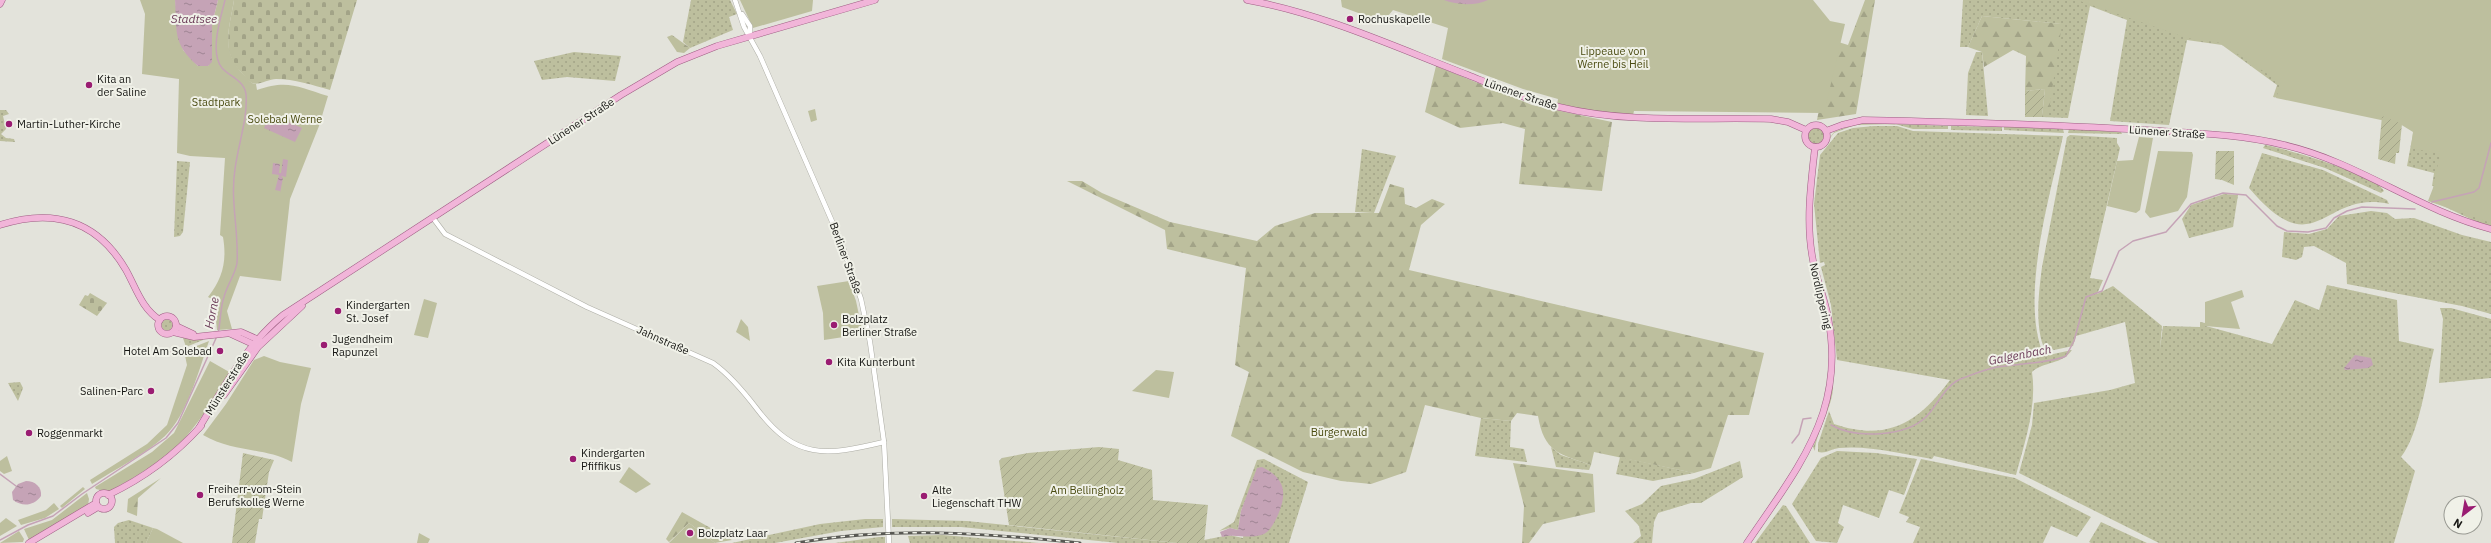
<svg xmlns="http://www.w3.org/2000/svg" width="2491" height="543" viewBox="0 0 2491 543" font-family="'IBM Plex Sans',sans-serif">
	<defs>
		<pattern id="grass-dots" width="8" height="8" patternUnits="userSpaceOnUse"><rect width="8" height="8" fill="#bdbf9e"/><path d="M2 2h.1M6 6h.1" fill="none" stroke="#a2a387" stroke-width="1.8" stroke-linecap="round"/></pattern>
		<pattern id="forest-firs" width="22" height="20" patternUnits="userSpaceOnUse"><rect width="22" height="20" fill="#bdbf9e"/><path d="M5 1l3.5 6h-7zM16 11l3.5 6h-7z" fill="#a2a387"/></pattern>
		<pattern id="cemetery-stones" width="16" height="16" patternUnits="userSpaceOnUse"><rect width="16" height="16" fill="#bdbf9e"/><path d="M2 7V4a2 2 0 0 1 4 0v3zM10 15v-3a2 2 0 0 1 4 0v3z" fill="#a2a387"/></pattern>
		<pattern id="garden-furrows" width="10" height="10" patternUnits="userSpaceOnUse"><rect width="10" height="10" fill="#bdbf9e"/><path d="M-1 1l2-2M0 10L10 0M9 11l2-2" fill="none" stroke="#a2a387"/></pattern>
		<pattern id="water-ripples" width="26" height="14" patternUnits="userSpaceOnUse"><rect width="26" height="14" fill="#c5a3b6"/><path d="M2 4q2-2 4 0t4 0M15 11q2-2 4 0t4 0" fill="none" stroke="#9f8493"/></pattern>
	</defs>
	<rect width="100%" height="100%" fill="#e3e3db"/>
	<g fill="url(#grass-dots)">
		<path d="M691 0H730L737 14 729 17 733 30 690 48 683 42Z"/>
		<path d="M1963 0H2491V226L2479 223 2439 204 2445 187 2432 186 2434 173 2407 166 2414 128 2394 118 2273 97 2277 85 2222 45 2187 40 2169 125 2110 121 2127 20 2090 6 2068 118 2042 117 2061 24 1982 16 1968 47H1960Z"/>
		<path d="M574 52 621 56 615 81 567 77 542 80 534 61Z"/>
		<path d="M1976 52H1982L1988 116 1966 115 1968 73Z"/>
		<path d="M0 110H6L9 114 3 116 6 129 1 134 6 138 14 139 15 142 0 141Z"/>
		<path d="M1866 123 1948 126V129H1913L1895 124 1855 125 1834 133 1818 154 1834 132 1855 124Z"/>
		<path d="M1874 126H1897L1913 131 2063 136C2050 196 2019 299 2044 356L2072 350C2062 365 2044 361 2032 372 2037 407 2025 441 2016 475L1934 456 1932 459C1904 454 1867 445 1839 448 1831 449 1826 454 1818 452V444L1829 411 1834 424C1887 442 1918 423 1950 380L1837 360 1831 305 1821 267 1825 265 1824 262 1820 263 1814 204 1820 155 1838 133 1853 128Z"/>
		<path d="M1951 126 2002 127V131L1951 130Z"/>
		<path d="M2004 126 2063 129 2064 133 2004 130Z"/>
		<circle cx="1816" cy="135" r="9"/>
		<path d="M2069 129 2121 132 2122 134 2068 133Z"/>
		<path d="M2070 135 2117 138V143L2120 148 2090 278 2103 280 2097 294 2113 286 2162 326 2160 349 2163 326 2200 327V322L2205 323 2206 326 2272 344 2295 300 2319 310 2327 285 2397 300 2399 341 2434 349C2426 379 2420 433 2401 457L2415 471 2394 543H2159L2019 473 2032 425 2034 403 2110 390 2135 383 2125 322 2076 336 2073 346 2054 350 2043 345C2035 323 2039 290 2042 267L2067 137Z"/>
		<path d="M2265 145C2284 148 2379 176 2384 191L2381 193 2325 168 2266 149 2263 148Z"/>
		<path d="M1362 149 1396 156 1374 213 1355 212Z"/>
		<path d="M2262 153 2323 170 2387 200 2389 204C2322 189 2317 268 2249 188Z"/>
		<path d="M177 161 190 162 183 232 180 236 174 237Z"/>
		<path d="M2224 194 2238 195 2233 227 2189 238 2182 219 2191 205Z"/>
		<path d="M2371 211 2387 213 2395 219 2414 218 2462 235 2491 242V314L2462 306 2347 284 2346 263 2314 246 2304 247 2302 257 2296 260 2282 257 2284 232 2309 234 2327 229 2339 216Z"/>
		<path d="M2440 308H2451L2491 319V378L2439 383 2443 319Z"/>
		<circle cx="167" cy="325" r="5.5"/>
		<path d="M183 338 203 339V340L186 347Z"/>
		<path d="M1832 381C1838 398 1815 433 1815 451L1813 447 1826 413Z"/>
		<path d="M20 382 23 388 18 401 8 383Z"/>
		<path d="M1481 418 1511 421 1510 447 1524 449 1527 462 1475 456Z"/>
		<path d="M1551 447 1561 455 1591 465 1589 470 1556 467Z"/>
		<path d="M1837 451 1876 453 1917 459 1904 495 1889 490 1879 518 1843 505 1838 523 1844 527 1837 543 1816 541 1792 504 1821 458Z"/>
		<path d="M1620 457 1694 473 1653 481 1616 474Z"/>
		<path d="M1264 459 1308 482 1289 543H1204V540L1229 535 1243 538 1250 489 1241 511 1238 530 1230 528 1219 531 1234 522 1257 460Z"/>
		<path d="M1921 459 2015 478 2091 517 2077 537 2051 526 2043 543H1913L1920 527 1906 522 1909 517 1899 513Z"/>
		<path d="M1740 461 1743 477 1701 503H1691L1658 513 1654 522 1652 543H1633L1641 536 1639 526 1625 511 1642 504 1661 486 1694 479Z"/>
		<path d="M1783 505 1786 506 1810 543H1755Z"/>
		<path d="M865 519H883V527L841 531 775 543H732L820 524Z"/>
		<path d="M892 519 967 521 1177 543H1118L961 527H892Z"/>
		<path d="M129 520 153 528 146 543H115L114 527 118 523Z"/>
		<path d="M2101 522 2147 543H2091L2089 542Z"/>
		<path d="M942 535 1039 543H910L908 536Z"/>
		<path d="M879 537H885V543H835Z"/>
	</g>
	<g fill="url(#forest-firs)">
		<path d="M1865 0H1875L1856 114 1817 120 1832 40 1848 45Z"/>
		<path d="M1982 16 2062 24 2048 117H2042L2045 89 2025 91 2026 56 2013 50 1984 67 1982 52 1968 47Z"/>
		<path d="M672 35 690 48 684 53 677 52 667 37Z"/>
		<path d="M1436 66 1532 105 1612 122 1602 191 1519 184 1525 129 1503 123 1460 128 1425 112Z"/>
		<path d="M1067 181H1082L1102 193 1170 222 1257 241 1275 226 1315 213H1379L1390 184 1404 188 1405 204 1416 208 1432 199 1445 204 1421 225 1409 270 1764 353 1749 415H1728L1711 468 1694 473 1594 452 1591 465C1559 454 1544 452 1538 416L1517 413 1511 421 1481 418 1425 405 1406 472 1371 484 1341 481 1303 472 1231 436 1249 372 1235 365 1246 268 1167 249 1165 230Z"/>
		<path d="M1513 463 1593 474 1595 512 1543 524 1529 543H1522L1524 506Z"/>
		<path d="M161 478 138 498 137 516 127 512 128 499Z"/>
		<path d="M682 512 732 540 715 543 689 523 669 542 666 539Z"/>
	</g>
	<g fill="url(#cemetery-stones)">
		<path d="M234 0H357L330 90C312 85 295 79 276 79 269 79 258 86 252 83 248 81 244 75 241 72 220 51 230 26 234 0Z"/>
		<path d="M90 293 107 303 97 316 79 305 85 295 88 296Z"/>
	</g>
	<g fill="#bdbf9e">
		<path d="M140 0H175L183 50 198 66H208L212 56V24L218 0H234C229 31 220 50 244 75 248 79 251 84 256 84L257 90C287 79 299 87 328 96L319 126 290 199 281 281 240 276 227 311 232 329 217 330 214 300 208 297C223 278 227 261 223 237L220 235 225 158 190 156 177 153 179 79 142 74 145 14Z"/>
		<path d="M740 0H813L812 11 753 28Z"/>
		<path d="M1341 0H1813L1830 21 1845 24 1824 113 1634 111 1633 115H1617L1557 105 1558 99 1523 89 1442 59 1448 28 1393 10 1383 22 1342 7Z"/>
		<path d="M2077 0H2491V223L2428 201 2433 188 2440 154 2411 148 2413 132 2400 124 2276 98 2281 83 2221 43 2187 38Z"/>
		<path d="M815 109 817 120 811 122 808 111Z"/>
		<path d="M2139 137 2153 138 2140 210 2136 213 2107 206 2117 161 2133 160Z"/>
		<path d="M2158 151 2192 152 2193 155 2187 197 2178 211 2150 218 2145 212Z"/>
		<path d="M849 281 856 301 863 334 824 340 823 313 817 286Z"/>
		<path d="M2242 290 2244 297 2231 302 2240 329 2205 326V302Z"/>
		<path d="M424 299 437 303 428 338 414 335Z"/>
		<path d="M741 319 748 327 750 341 736 332Z"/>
		<path d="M209 341C199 370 187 415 165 436 144 455 116 469 92 484L90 480 147 444 167 425 187 365 184 351Z"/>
		<path d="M264 356 280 362 311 368 301 404 292 462C264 447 234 453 203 435L226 404 254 360Z"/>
		<path d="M210 361 231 373C216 395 202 419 184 439 163 461 134 478 108 492L96 489 95 487 152 452 174 433Z"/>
		<path d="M1156 370 1174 372 1169 398 1132 391Z"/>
		<path d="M7 456 12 471 4 474 0 471V461Z"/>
		<path d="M629 467 651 484 636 493 619 482Z"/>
		<path d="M83 487 85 489 62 508 60 506Z"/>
		<path d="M87 493 89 499 88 505 29 540 24 529 52 520Z"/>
		<path d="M54 503 59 509 45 518 21 525 18 520 46 510Z"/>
		<path d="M6 518 17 526 0 536V523Z"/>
		<path d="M689 523 715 543H669Z"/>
		<path d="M153 528 157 529 183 543H146Z"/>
		<path d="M19 531 24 539 23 542 0 543Z"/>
		<path d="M419 533 430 539 428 543H417Z"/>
	</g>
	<g fill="url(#garden-furrows)">
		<path d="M2045 89 2042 117H2025V91Z"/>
		<path d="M2382 116 2402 124 2399 153H2396L2395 164 2378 159Z"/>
		<path d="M2216 151H2234V185L2222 180 2215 179Z"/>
		<path d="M1099 447 1119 449 1118 460 1152 470 1153 500 1208 505 1204 543H1177L1009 525 999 461 1002 458 1028 453Z"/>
		<path d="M243 453 274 460 269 472 262 519H259L255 543H232Z"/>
	</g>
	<g fill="url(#water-ripples)">
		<path d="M175 0H218L212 24V62L208 66H198C172 44 177 30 175 0Z"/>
		<path d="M1444 0H1488C1476 6 1456 5 1444 0Z"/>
		<path d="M270 114 302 128 295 142 264 128Z"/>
		<path d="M283 159 288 160 286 177 281 176 283 178 280 193V191L275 190 279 175 272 174 273 163 280 164 279 173H281Z"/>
		<path d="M2355 355 2371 358 2373 365 2368 368 2345 370 2344 368Z"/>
		<path d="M1262 467C1287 479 1287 495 1277 517 1274 523 1270 531 1264 534 1249 540 1236 533 1222 537L1220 532 1230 528 1238 530 1241 511 1257 468Z"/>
		<path d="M26 481C35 481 42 487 41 496 34 506 22 507 13 500L12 492 18 484Z"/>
	</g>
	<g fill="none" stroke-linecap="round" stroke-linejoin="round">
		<g stroke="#c5a3b6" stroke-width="1.5">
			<path d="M2432 202 2474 192 2479 188 2491 143"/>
			<path d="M218 333C221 321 220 308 224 297 227 285 235 275 237 263 239 231 230 201 235 169 238 145 248 118 246 94 244 80 230 77 222 68 209 52 221 17 225 0"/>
			<path d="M171 352 179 349"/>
			<path d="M1831 425C1856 439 1905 437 1926 417 1938 405 1945 384 1963 378 1974 374 1986 369 1997 367 2015 364 2052 363 2066 356L2074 341 2086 297 2102 291 2119 251 2133 241 2166 232 2191 204 2223 193 2246 195 2277 226 2287 231 2308 232 2326 228 2334 218 2347 211 2362 207 2415 209"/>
			<path d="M1792 443 1799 434 1803 419 1811 418"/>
			<path d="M0 474 16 486"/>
			<path d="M0 540 28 525 53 516 82 494 166 438 178 423 217 336"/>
		</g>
		<g stroke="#aeaea6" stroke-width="5.5">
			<g id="minor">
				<path d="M735 0 744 27 760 56 841 242 861 299 870 342 884 442 889 543"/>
				<path d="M742 14 750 26V35"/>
				<path d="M433 218 445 234 587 307 713 363C730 375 744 392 757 409 796 460 825 456 884 442"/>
			</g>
		</g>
		<g stroke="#9e5d83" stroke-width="7">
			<g id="major">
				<path d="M1247 0C1324 14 1395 47 1468 75 1498 87 1528 100 1559 107 1629 124 1700 117 1771 119L1788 122 1806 130"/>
				<path d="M0 4 2 0"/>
				<circle cx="1816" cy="136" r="11"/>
				<path d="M1826 131 1842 125 1863 120C1958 122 2051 124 2145 130 2192 133 2239 134 2284 145 2358 162 2418 210 2491 229"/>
				<path d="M0 225C53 208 97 220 126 270 136 288 142 309 160 320"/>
				<circle cx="167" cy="325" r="9"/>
				<path d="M176 326 193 334"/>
				<path d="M173 332 194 337 241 332 259 340"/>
				<path d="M231 334 255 345"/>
				<path d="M224 395 258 347 302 306"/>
				<path d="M199 428C224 387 246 345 283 315L621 95 677 62 717 46 875 0"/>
				<circle cx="104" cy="501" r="8"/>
				<path d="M108 495C144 478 174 456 201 426"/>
				<path d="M88 513 98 507"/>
				<path d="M29 543 96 503"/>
				<path d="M1747 543C1775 501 1807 461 1823 413 1833 382 1834 348 1828 317 1824 296 1815 276 1812 255 1806 219 1811 183 1815 147"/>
			</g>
		</g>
		<use href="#minor" stroke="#fff" stroke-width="4.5"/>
		<use href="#major" stroke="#f1b5d9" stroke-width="6"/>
		<g stroke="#585853" stroke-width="3">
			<path id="rail" d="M796 543C891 526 984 533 1080 543"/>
		</g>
		<use href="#rail" stroke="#f0f1e8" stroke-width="1.5" stroke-dasharray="4.5" stroke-linecap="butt"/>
	</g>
	<g fill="#9a1c72" stroke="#f0f1e8" stroke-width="1.5">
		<circle cx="1350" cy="19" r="4"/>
		<circle cx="89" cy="85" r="4"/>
		<circle cx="9" cy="124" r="4"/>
		<circle cx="338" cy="311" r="4"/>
		<circle cx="834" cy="325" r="4"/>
		<circle cx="324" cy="345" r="4"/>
		<circle cx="220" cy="351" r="4"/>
		<circle cx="829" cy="362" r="4"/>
		<circle cx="151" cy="391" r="4"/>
		<circle cx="29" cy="433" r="4"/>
		<circle cx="573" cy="459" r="4"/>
		<circle cx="200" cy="495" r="4"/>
		<circle cx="924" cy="496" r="4"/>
		<circle cx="690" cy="533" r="4"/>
	</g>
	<g text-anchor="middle" stroke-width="4" stroke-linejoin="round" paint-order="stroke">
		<g font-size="11" fill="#171714" stroke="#f0f1e8" text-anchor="start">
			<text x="1358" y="23">Rochuskapelle</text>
			<text x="97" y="83">Kita an<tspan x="97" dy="13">der Saline</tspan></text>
			<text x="17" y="128">Martin-Luther-Kirche</text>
			<text x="346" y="309">Kindergarten<tspan x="346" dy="13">St. Josef</tspan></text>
			<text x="842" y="323">Bolzplatz<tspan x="842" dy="13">Berliner Straße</tspan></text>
			<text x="332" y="343">Jugendheim<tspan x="332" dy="13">Rapunzel</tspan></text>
			<text x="212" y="355" text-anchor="end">Hotel Am Solebad</text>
			<text x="837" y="366">Kita Kunterbunt</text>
			<text x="143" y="395" text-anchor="end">Salinen-Parc</text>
			<text x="37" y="437">Roggenmarkt</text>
			<text x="581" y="457">Kindergarten<tspan x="581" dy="13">Pfiffikus</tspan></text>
			<text x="208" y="493">Freiherr-vom-Stein<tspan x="208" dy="13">Berufskolleg Werne</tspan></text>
			<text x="932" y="494">Alte<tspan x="932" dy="13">Liegenschaft THW</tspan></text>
			<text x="698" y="537">Bolzplatz Laar</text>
		</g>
		<g font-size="11" fill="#4b4c12" stroke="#f0f1e8">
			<text x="1613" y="55">Lippeaue von<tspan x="1613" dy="13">Werne bis Heil</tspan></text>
			<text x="216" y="106">Stadtpark</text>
			<text x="285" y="123">Solebad Werne</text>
			<text x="1339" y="436">Bürgerwald</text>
			<text x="1087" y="494">Am Bellingholz</text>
		</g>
		<g font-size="11" fill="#171714" stroke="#f0f1e8">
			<text transform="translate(1521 94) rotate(19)" y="4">Lünener Straße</text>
			<text transform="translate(581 121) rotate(-33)" y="4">Lünener Straße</text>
			<text transform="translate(2167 132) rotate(4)" y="4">Lünener Straße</text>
			<text transform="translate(846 258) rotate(70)" y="4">Berliner Straße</text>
			<text transform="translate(1821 296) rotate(77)" y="4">Nordlippering</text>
			<text transform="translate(663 340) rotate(24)" y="4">Jahnstraße</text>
			<text transform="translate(227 383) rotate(-58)" y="4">Münsterstraße</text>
		</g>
		<g font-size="12" font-style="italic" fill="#6c3c59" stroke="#f0f1e8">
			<text x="194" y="23">Stadtsee</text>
			<text transform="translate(212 313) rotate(-79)" y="4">Horne</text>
			<text transform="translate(2020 355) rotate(-11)" y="4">Galgenbach</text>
		</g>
	</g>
	<g transform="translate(2463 515) rotate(211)"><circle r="19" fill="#f0f1e8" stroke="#999a93"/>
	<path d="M0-3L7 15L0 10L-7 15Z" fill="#9a1c72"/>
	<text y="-6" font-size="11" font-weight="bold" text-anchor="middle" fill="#171714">N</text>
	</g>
</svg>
